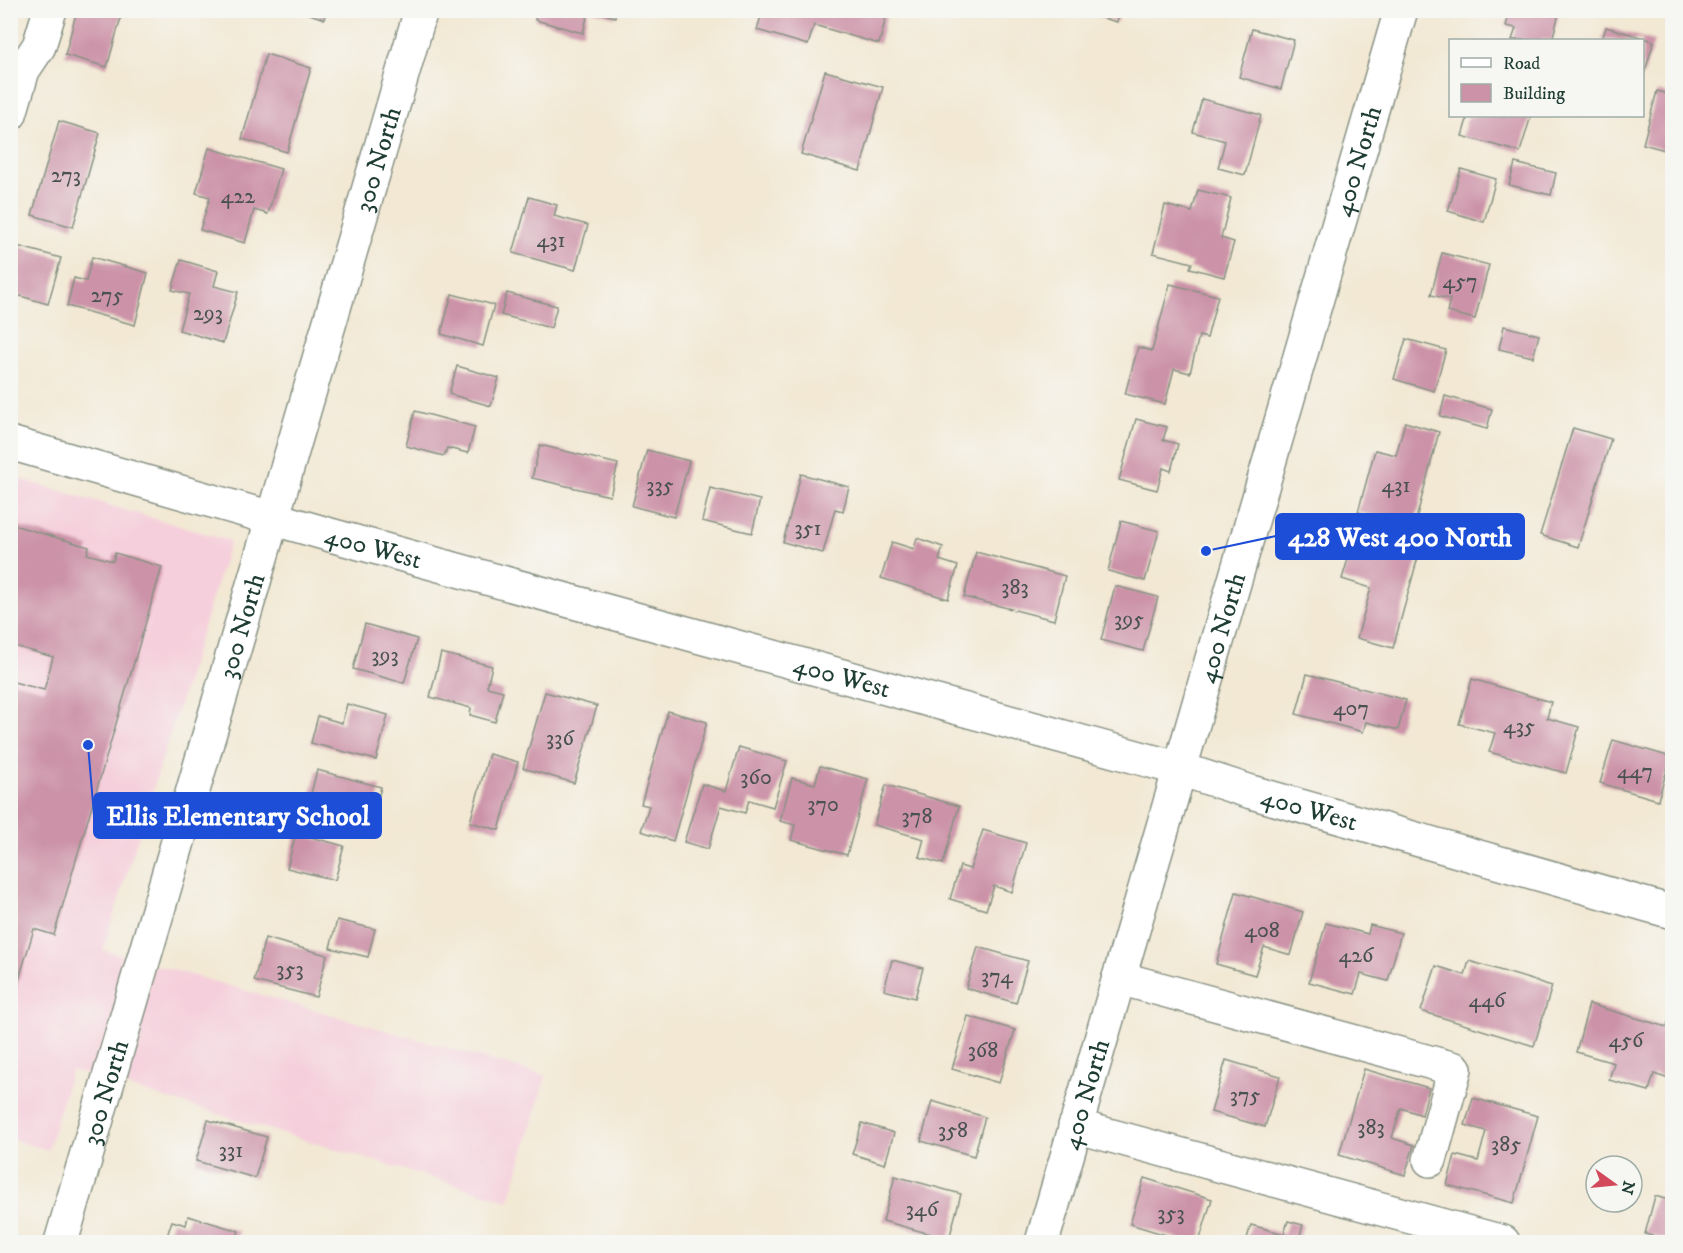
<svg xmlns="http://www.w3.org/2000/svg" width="1683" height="1253" viewBox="0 0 1683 1253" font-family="'IM FELL DW Pica',serif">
	<rect width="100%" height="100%" fill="#f6f6f2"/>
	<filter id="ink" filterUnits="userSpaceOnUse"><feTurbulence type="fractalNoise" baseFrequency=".0167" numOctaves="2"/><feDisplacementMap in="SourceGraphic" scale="12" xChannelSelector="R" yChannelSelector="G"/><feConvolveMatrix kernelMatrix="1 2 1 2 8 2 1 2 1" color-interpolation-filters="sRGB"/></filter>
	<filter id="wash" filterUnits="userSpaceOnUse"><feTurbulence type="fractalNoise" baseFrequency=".008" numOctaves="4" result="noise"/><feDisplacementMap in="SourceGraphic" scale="24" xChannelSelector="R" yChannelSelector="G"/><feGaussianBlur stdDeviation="1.35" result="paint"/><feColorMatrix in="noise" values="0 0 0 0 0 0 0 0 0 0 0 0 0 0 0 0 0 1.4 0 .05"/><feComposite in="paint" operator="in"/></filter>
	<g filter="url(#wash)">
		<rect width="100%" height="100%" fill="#f2e8d3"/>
		<path fill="#f5cfdb" d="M10 476 230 541 103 950 546 1076 509 1201 71 1070 48 1150 11 1139Z"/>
		<g id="blocks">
			<g fill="#cc93a8">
				<path d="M77 10H123L107 67 65 55Z"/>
				<path d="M298 10H326L324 19Z"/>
				<path d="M537 10H589L583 33 535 20Z"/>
				<path d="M591 10H616L615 17Z"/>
				<path d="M749 10H888L879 44 814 25 808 45 757 30 761 16 748 13Z"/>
				<path d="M1089 10H1120L1117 22 1088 14Z"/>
				<path d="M1510 10H1560L1552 40H1512L1516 28 1506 26Z"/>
				<path d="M1606 27 1654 41 1643 78 1642 40H1602Z"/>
				<path d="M1252 29 1294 40 1281 89 1239 77Z"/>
				<path d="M266 54 311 68 287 152 242 139Z"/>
				<path d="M825 71 883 87 860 171 801 154Z"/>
				<path d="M1657 91 1672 95V152L1643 144Z"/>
				<path d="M1202 99 1261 115 1245 175 1218 168 1225 141 1193 132Z"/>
				<path d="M1468 116H1531L1520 152 1462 136Z"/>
				<path d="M59 121 100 133 73 227 32 215Z"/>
				<path d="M209 148 281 169 268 214 254 210 245 243 200 230 210 197 196 193Z"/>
				<path d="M1515 163 1556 173 1551 195 1509 185Z"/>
				<path d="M1461 169 1496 179 1484 222 1448 211Z"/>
				<path d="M1198 190 1231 198 1221 238 1234 242 1224 277 1190 268 1192 263 1153 253 1165 205 1192 212Z"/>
				<path d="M529 197 557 205 554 216 588 225 575 270 513 253Z"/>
				<path d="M10 244 61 258 48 304 10 293 14 276 10 275Z"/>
				<path d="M1442 253 1489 265 1475 319 1447 312 1450 299 1431 295Z"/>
				<path d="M92 257 148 273 135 325 67 306 74 278 86 281Z"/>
				<path d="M181 260 218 271 214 286 238 292 223 343 179 330 189 294 172 290Z"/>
				<path d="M1170 284 1218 296 1207 338 1199 336 1190 373 1174 369 1165 404 1125 394 1138 347 1152 351Z"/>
				<path d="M507 293 557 306 551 328 501 315Z"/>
				<path d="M452 294 494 305 483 346 441 334Z"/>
				<path d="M1504 326 1539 335 1533 357 1499 349Z"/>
				<path d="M1406 339 1446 350 1434 391 1394 379Z"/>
				<path d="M457 366 499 378 491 406 449 394Z"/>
				<path d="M1445 396 1492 409 1487 429 1440 416Z"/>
				<path d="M415 411 475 427 468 453 447 448 444 456 406 446Z"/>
				<path d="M1136 419 1167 427 1163 440 1178 444 1171 471 1163 468 1157 490 1119 480Z"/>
				<path d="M1405 422 1439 432 1414 527 1358 512 1375 450 1396 455Z"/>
				<path d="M1573 428 1611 439 1578 547 1540 535Z"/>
				<path d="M540 445 618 464 610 496 532 478Z"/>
				<path d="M647 450 689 461 674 517 632 506Z"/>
				<path d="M801 474 849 487 843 511 835 509 823 553 783 542Z"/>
				<path d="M710 488 760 500 752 533 702 521Z"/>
				<path d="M1121 521 1159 531 1145 581 1108 571Z"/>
				<path d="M10 524 89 547 87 554 113 561 115 553 162 567 54 935 34 929 11 1006 10 681 44 690 53 657 10 645Z"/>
				<path d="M917 538 943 547 939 560 958 566 948 599 881 578 892 542 914 549Z"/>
				<path d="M1354 539 1418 557 1393 648 1357 638 1371 588 1342 579Z"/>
				<path d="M976 552 1065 576 1054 620 964 597Z"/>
				<path d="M1115 586 1158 597 1143 651 1101 640Z"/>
				<path d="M365 624 417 639 404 683 353 669Z"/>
				<path d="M441 653 492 666 487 687 503 691 495 722 470 715 471 708 430 697Z"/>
				<path d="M1307 674 1406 700 1398 730 1366 722 1363 732 1296 714Z"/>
				<path d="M1472 679 1551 702 1547 718 1579 727 1566 773 1489 752 1495 733 1459 724Z"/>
				<path d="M545 692 597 706 574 783 523 768Z"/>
				<path d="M347 704 388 715 376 760 311 743 318 716 342 723Z"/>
				<path d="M668 711 707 722 673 841 641 831 649 806 641 804Z"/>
				<path d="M1613 740 1671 757 1658 800 1600 783Z"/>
				<path d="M739 747 787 761 773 807 749 800 745 813 721 806 708 849 684 842 702 784 726 791Z"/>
				<path d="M489 754 518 762 499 830 470 822Z"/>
				<path d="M820 766 868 779 847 855 791 840 795 825 780 821 792 778 815 784Z"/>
				<path d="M317 770 381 787 371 826 307 810Z"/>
				<path d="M886 785 959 806 943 864 919 857 924 839 874 825Z"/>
				<path d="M983 830 1026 843 1012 892 994 886 986 910 950 899 960 866 970 869Z"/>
				<path d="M296 833 344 846 335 880 287 868Z"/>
				<path d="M1236 892 1303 912 1291 955 1264 947 1255 975 1216 964Z"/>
				<path d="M337 920 375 929 368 957 330 948Z"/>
				<path d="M1326 923 1368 934 1370 925 1401 933 1388 981 1361 974 1355 994 1309 982Z"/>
				<path d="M265 938 327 955 316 997 254 981Z"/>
				<path d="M978 947 1028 961 1016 1003 966 988Z"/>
				<path d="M892 960 923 968 915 998 884 990Z"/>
				<path d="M1469 961 1552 986 1534 1046 1421 1011 1436 966 1465 975Z"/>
				<path d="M1589 1004 1667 1027 1670 1015 1672 1016V1080L1654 1074 1649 1091 1609 1080 1614 1063 1576 1052Z"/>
				<path d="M968 1016 1015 1030 999 1083 952 1069Z"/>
				<path d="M1226 1060 1280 1076 1265 1127 1211 1112Z"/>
				<path d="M1364 1069 1429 1088 1422 1115 1401 1108 1392 1138 1414 1145 1405 1175 1339 1155Z"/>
				<path d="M1473 1098 1538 1116 1514 1203 1447 1185 1455 1155 1478 1161 1486 1131 1465 1125Z"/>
				<path d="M932 1101 985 1117 974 1156 921 1141Z"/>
				<path d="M208 1120 267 1137 255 1178 196 1161Z"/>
				<path d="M862 1123 894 1133 885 1164 852 1154Z"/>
				<path d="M895 1176 961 1194 949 1239 883 1221Z"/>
				<path d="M1144 1178 1212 1199 1199 1242H1189L1130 1224Z"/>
				<path d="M1655 1196 1672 1201V1242L1645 1234Z"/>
				<path d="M188 1216 239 1231 235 1242H165L172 1221 186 1225Z"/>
				<path d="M1288 1221 1303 1225 1299 1238 1312 1242H1246L1251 1225 1284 1234Z"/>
			</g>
		</g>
	</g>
	<g filter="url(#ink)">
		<use href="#blocks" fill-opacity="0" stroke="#889284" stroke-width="1.5"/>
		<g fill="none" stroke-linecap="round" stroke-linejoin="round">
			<g stroke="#889284" stroke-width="36">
				<g id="minor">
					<path d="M10 114 23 70 39 46 50 10"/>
					<path id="s1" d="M10 443 334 536 1180 769 1251 792 1672 912"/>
					<path d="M1119 978 1455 1069 1430 1160"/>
					<path d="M1075 1126 1503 1242"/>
					<path id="s2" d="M61 1242 421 10"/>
					<path id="s3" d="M1042 1242 1401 10"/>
				</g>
			</g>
			<use href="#minor" stroke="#fff" stroke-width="33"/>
		</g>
	</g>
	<g text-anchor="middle" stroke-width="4.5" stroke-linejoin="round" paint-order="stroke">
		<g font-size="22" fill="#4a5251">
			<text x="66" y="182">273</text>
			<text x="238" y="203">422</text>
			<text x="551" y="247">431</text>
			<text x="1460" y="288">457</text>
			<text x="107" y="302">275</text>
			<text x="208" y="320">293</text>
			<text x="660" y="492">335</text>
			<text x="1396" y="492">431</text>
			<text x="808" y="535">351</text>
			<text x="1015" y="594">383</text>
			<text x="1129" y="626">395</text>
			<text x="385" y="662">393</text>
			<text x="1351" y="715">407</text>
			<text x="1519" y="733">435</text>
			<text x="560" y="745">336</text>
			<text x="1635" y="778">447</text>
			<text x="756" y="784">360</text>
			<text x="823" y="811">370</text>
			<text x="917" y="823">378</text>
			<text x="1262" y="937">408</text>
			<text x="1356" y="962">426</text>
			<text x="290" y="976">353</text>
			<text x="997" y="983">374</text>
			<text x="1487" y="1007">446</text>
			<text x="1626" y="1047">456</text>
			<text x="983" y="1057">368</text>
			<text x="1245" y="1102">375</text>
			<text x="1371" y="1134">383</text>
			<text x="953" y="1137">358</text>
			<text x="1506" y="1151">385</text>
			<text x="231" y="1157">331</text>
			<text x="922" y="1216">346</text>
			<text x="1171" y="1220">353</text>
		</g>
		<g font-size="26" fill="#1f3d34" stroke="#f6f6f2">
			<text dy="9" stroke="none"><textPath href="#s2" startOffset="1128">300 North</textPath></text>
			<text dy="9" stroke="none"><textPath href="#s3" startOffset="1126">400 North</textPath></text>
			<text dy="9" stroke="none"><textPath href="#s1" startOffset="378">400 West</textPath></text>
			<text dy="9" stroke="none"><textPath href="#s2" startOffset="642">300 North</textPath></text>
			<text dy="9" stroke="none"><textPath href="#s3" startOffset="640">400 North</textPath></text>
			<text dy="9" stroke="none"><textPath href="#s1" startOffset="864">400 West</textPath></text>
			<text dy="9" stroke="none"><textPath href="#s1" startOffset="1350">400 West</textPath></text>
			<text dy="9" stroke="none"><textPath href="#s2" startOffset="156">300 North</textPath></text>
			<text dy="9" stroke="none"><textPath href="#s3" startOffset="154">400 North</textPath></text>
		</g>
	</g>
	<path fill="none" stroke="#1d4ed8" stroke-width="2" d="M1206 551L1276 536M88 745L94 815"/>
	<g fill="#1d4ed8" stroke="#f6f6f2" stroke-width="2">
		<circle cx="1206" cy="551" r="6"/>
		<circle cx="88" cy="745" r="6"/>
	</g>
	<g fill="#1d4ed8" stroke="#1d4ed8" stroke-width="2">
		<rect x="1276" y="514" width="248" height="45" rx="6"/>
		<rect x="94" y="793" width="287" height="45" rx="6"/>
	</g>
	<g font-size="27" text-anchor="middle" font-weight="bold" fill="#fff">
		<text x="1400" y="546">428 West 400 North</text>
		<text x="238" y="825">Ellis Elementary School</text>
	</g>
	<rect width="1683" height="1253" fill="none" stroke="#f6f6f2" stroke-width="36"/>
	<rect x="1449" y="39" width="195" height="78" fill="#f6f6f2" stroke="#a0aca6" stroke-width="1.5"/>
	<rect x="1461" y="58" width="30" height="9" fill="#ffffff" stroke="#a0aca6" stroke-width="1.5"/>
	<text x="1503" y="69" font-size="18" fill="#1f3d34">Road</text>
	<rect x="1461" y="84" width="30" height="18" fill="#cc93a8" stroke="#a0aca6" stroke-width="1.5"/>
	<text x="1503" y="99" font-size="18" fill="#1f3d34">Building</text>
	<g transform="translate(1614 1184) rotate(105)"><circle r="28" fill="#f6f6f2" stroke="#a0aca6" stroke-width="1.5"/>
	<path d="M0-4.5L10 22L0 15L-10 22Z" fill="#d1495b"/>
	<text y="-9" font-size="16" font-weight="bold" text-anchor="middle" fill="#1f3d34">N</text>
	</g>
</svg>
